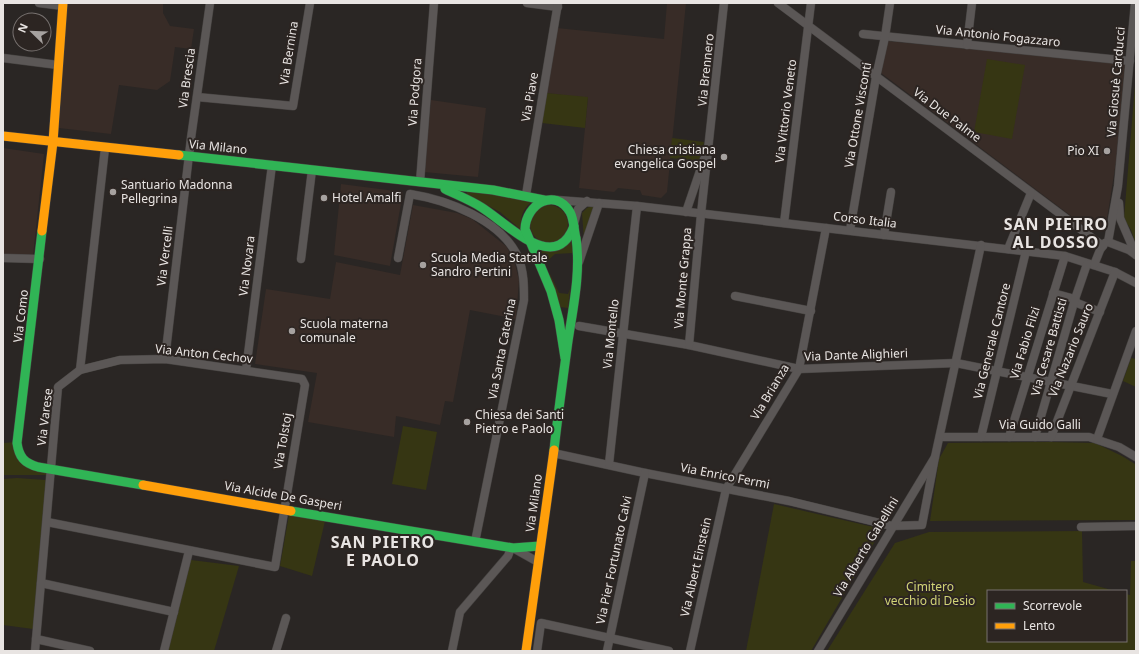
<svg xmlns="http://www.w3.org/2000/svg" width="1139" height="654" viewBox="0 0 1139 654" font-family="'Noto Sans',sans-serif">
	<rect width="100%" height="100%" fill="#2a2624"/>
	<g fill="#382c27">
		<path d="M67 3H163V13L170 26 194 29 191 49 175 47 170 81 157 90 119 85 111 134 59 128Z"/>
		<path d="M667 3H686L667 192 661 198 642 195 640 190H637L618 188 614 192 579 188 588 98 546 93 557 28 664 39Z"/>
		<path d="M887 41 1125 64 1116 162 1106 225 1103 230 1091 231 881 73Z"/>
		<path d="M431 100 486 108 478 177 424 172Z"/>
		<path d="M3 148 44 154 33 256 3 254Z"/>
		<path d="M341 184 403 192 390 266 334 255Z"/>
		<path d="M413 205 457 213 472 219 507 247 515 264 519 280 516 319 470 310 453 402 445 401 440 425 396 416 394 437 308 422 317 373 255 364 266 289 330 299 336 262 400 275Z"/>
	</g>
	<g fill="#363613">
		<path d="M987 59 1025 65 1012 139 974 132Z"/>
		<path d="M1136 73V244L1131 230 1124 218Z"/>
		<path d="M546 93 588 97 585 128 542 123Z"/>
		<path d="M672 138 704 142 699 161 670 158Z"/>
		<path d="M467 191 534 200C523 208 520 216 521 230L500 212 467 195Z"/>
		<path d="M594 205 596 206 584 239 582 213 587 208Z"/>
		<circle cx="549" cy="224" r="19"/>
		<path d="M571 240 573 253 555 254 545 263 538 250Z"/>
		<path d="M549 272 559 293 568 294 570 289 568 308 560 307Z"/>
		<path d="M1131 358 1136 359V387L1123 381Z"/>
		<path d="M403 426 437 432 426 490 392 484Z"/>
		<path d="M16 442 15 449 47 472V475H3V443Z"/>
		<path d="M1050 442 1095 443 1122 456 1135 464 1136 520 930 521 939 459 948 443Z"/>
		<path d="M17 478 46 480 33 629 3 625V479Z"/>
		<path d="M774 504 882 529 811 651H746Z"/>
		<path d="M289 515 325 521 312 576 280 566Z"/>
		<path d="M1082 531 1083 582 1115 591H988V641H1126V594L1130 595 1131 561H1136V651H827L895 543 929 532Z"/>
		<path d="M191 560 239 566 214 651H168Z"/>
	</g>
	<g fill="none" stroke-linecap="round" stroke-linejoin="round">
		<g stroke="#454240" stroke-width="9">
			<g id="street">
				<path d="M39 3 63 6"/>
				<path d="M527 3 558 7"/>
				<path d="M778 3 1103 246"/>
				<path d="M863 34 1130 61"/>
				<path d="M967 45 972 3"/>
				<path d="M3 58 58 65"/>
				<path d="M197 97 293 106 310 3"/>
				<path d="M420 182 434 3"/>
				<path d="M526 195 558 3"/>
				<path d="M557 200 637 206 1065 256 1115 272 1136 283"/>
				<path d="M1119 203 1120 218 1136 255"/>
				<path d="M686 212 704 159"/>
				<path d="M784 223 811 3"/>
				<path d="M574 224 578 209 587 201"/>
				<path d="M850 230 876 77 885 37 890 3"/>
				<path d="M884 235 891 192"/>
				<path d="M1108 242 1118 186 1135 3"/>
				<path d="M1108 242 1129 250 1136 255"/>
				<path d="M1008 249 1031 193"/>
				<path d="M3 258 40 259"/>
				<path d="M398 258 410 194C448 200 501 220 518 257 524 271 524 286 524 300L475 542"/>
				<path d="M301 259 312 170"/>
				<path d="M579 262 599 203"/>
				<path d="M1094 265 1100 250 1105 243"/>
				<path d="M1053 293 1075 299 1077 303 1100 312"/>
				<path d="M735 296 811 311"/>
				<path d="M579 326 689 345 799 369 956 363 1112 394"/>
				<path d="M689 345 701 214 724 3"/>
				<path d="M165 359 191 138 210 3"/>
				<path d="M246 370 272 165"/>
				<path d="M940 437H1089L1119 447 1136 457"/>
				<path d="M981 437 1026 251"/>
				<path d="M1009 437 1065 256"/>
				<path d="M1035 437 1075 299 1087 264"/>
				<path d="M1051 437 1115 272"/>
				<path d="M1097 439 1136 331"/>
				<path d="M553 453 645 473 789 501 892 526 922 525 935 457"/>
				<path d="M609 464 637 206"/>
				<path d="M47 522 275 567 305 385 302 379 165 359 120 360 80 370"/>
				<path d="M1081 527 1136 526"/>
				<path d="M513 548 538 562"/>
				<path d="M41 583 174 612"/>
				<path d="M36 639 90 651"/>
				<path d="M35 651 58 387 80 370 105 148"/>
				<path d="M164 651 189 551"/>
				<path d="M276 651 286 618"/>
				<path d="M452 651 460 612 508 556 511 548"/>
				<path d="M537 651 541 623 669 651"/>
				<path d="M607 651 645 473"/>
				<path d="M690 651 726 489 799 369 826 228"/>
				<path d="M818 651 935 457 981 245"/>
			</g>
		</g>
		<g stroke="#454240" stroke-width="10">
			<g id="fast">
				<path d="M179 155 493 190 544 200"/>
				<path d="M445 189C457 195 470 200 481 207 507 223 555 276 574 226"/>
				<path d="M42 231 17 443C19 457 24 463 38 467L143 485"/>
				<path d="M554 450C558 414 563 378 568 341 573 308 581 272 576 238 574 231 574 219 570 212 555 187 526 204 525 229L551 291 559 320 565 358"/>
				<path d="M291 511 513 548 540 546"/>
			</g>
		</g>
		<g stroke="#454240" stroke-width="10">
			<g id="slow">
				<path d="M3 136 179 155"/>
				<path d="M42 231 53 142 63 3"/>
				<path d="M143 485 291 511"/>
				<path d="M526 651 554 450"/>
			</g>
		</g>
		<use href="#street" stroke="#5b5756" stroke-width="8"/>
		<use href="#fast" stroke="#30b455" stroke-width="9"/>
		<use href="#slow" stroke="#ff9f0a" stroke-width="9"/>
	</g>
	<g fill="#a6a2a0" stroke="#2c2522" stroke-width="1.5">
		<circle cx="1107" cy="151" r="4"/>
		<circle cx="724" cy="157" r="4"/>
		<circle cx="113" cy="192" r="4"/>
		<circle cx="324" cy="198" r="4"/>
		<circle cx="423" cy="265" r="4"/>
		<circle cx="292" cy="331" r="4"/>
		<circle cx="467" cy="422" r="4"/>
	</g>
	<g text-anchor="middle" stroke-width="4" stroke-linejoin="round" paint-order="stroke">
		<g font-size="12" fill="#e8e4e2" stroke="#2c2522">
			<text transform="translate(998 36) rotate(6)" y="4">Via Antonio Fogazzaro</text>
			<text transform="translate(289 53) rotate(-81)" y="4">Via Bernina</text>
			<text transform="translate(706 70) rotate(-84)" y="4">Via Brennero</text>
			<text transform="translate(187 78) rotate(-82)" y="4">Via Brescia</text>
			<text transform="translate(1116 82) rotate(-85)" y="4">Via Giosuè Carducci</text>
			<text transform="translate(415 92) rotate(-86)" y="4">Via Podgora</text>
			<text transform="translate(530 97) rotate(-80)" y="4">Via Piave</text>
			<text transform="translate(786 111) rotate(-83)" y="4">Via Vittorio Veneto</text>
			<text transform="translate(858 115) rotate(-80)" y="4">Via Ottone Visconti</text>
			<text transform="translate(947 115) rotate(37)" y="4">Via Due Palme</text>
			<text transform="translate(218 147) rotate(6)" y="4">Via Milano</text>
			<text transform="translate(865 220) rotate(7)" y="4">Corso Italia</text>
			<text transform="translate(165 256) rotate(-83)" y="4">Via Vercelli</text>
			<text transform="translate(247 266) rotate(-83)" y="4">Via Novara</text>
			<text transform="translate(683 278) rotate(-85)" y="4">Via Monte Grappa</text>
			<text transform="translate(21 316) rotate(-83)" y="4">Via Como</text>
			<text transform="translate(611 334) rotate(-84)" y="4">Via Montello</text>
			<text transform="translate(992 341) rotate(-76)" y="4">Via Generale Cantore</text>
			<text transform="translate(1025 343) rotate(-73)" y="4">Via Fabio Filzi</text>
			<text transform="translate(1049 347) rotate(-74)" y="4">Via Cesare Battisti</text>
			<text transform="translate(502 349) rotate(-79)" y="4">Via Santa Caterina</text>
			<text transform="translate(1071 350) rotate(-68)" y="4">Via Nazario Sauro</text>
			<text transform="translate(204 354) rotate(6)" y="4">Via Anton Cechov</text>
			<text transform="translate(856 355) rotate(-2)" y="4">Via Dante Alighieri</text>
			<text transform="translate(770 392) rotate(-59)" y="4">Via Brianza</text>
			<text transform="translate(45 417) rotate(-83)" y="4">Via Varese</text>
			<text x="1040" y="429">Via Guido Galli</text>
			<text transform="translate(283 441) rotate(-80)" y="4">Via Tolstoj</text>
			<text transform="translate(725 476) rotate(11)" y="4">Via Enrico Fermi</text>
			<text transform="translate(283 496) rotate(10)" y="4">Via Alcide De Gasperi</text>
			<text transform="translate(534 503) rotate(-82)" y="4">Via Milano</text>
			<text transform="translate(866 547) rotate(-59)" y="4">Via Alberto Gabellini</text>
			<text transform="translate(614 560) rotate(-78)" y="4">Via Pier Fortunato Calvi</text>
			<text transform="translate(696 567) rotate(-77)" y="4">Via Albert Einstein</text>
		</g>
		<g font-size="12" fill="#e8e4e2" stroke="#2c2522" text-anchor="start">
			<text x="716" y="154" text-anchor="end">Chiesa cristiana<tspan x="716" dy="14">evangelica Gospel</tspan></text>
			<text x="1099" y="155" text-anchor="end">Pio XI</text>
			<text x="121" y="189">Santuario Madonna<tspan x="121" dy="14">Pellegrina</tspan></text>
			<text x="332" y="202">Hotel Amalfi</text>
			<text x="431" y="262">Scuola Media Statale<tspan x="431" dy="14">Sandro Pertini</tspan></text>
			<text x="300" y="328">Scuola materna<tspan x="300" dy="14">comunale</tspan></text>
			<text x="475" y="419">Chiesa dei Santi<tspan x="475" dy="14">Pietro e Paolo</tspan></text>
		</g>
		<g font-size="12" fill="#d1d376" stroke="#2c2522">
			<text x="930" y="591">Cimitero<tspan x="930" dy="14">vecchio di Desio</tspan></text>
		</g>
		<g font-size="16" font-weight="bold" letter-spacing="1" fill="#e8e4e2" stroke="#2c2522">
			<text x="1056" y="230">SAN PIETRO<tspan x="1056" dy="18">AL DOSSO</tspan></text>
			<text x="383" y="548">SAN PIETRO<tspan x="383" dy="18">E PAOLO</tspan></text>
		</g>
	</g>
	<rect width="1139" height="654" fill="none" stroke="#e8e4e2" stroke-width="8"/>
	<rect x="987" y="590" width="140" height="52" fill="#2c2522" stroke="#77716f"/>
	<rect x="995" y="603" width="20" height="6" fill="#30b455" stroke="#77716f"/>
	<text x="1023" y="610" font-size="12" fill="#e8e4e2">Scorrevole</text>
	<rect x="995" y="623" width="20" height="6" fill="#ff9f0a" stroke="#77716f"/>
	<text x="1023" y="630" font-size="12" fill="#e8e4e2">Lento</text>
	<g transform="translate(32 32) rotate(293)"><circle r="19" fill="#2c2522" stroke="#77716f"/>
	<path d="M0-3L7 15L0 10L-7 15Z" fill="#a6a2a0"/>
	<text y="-6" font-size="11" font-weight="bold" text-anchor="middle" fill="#e8e4e2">N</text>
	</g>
</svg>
